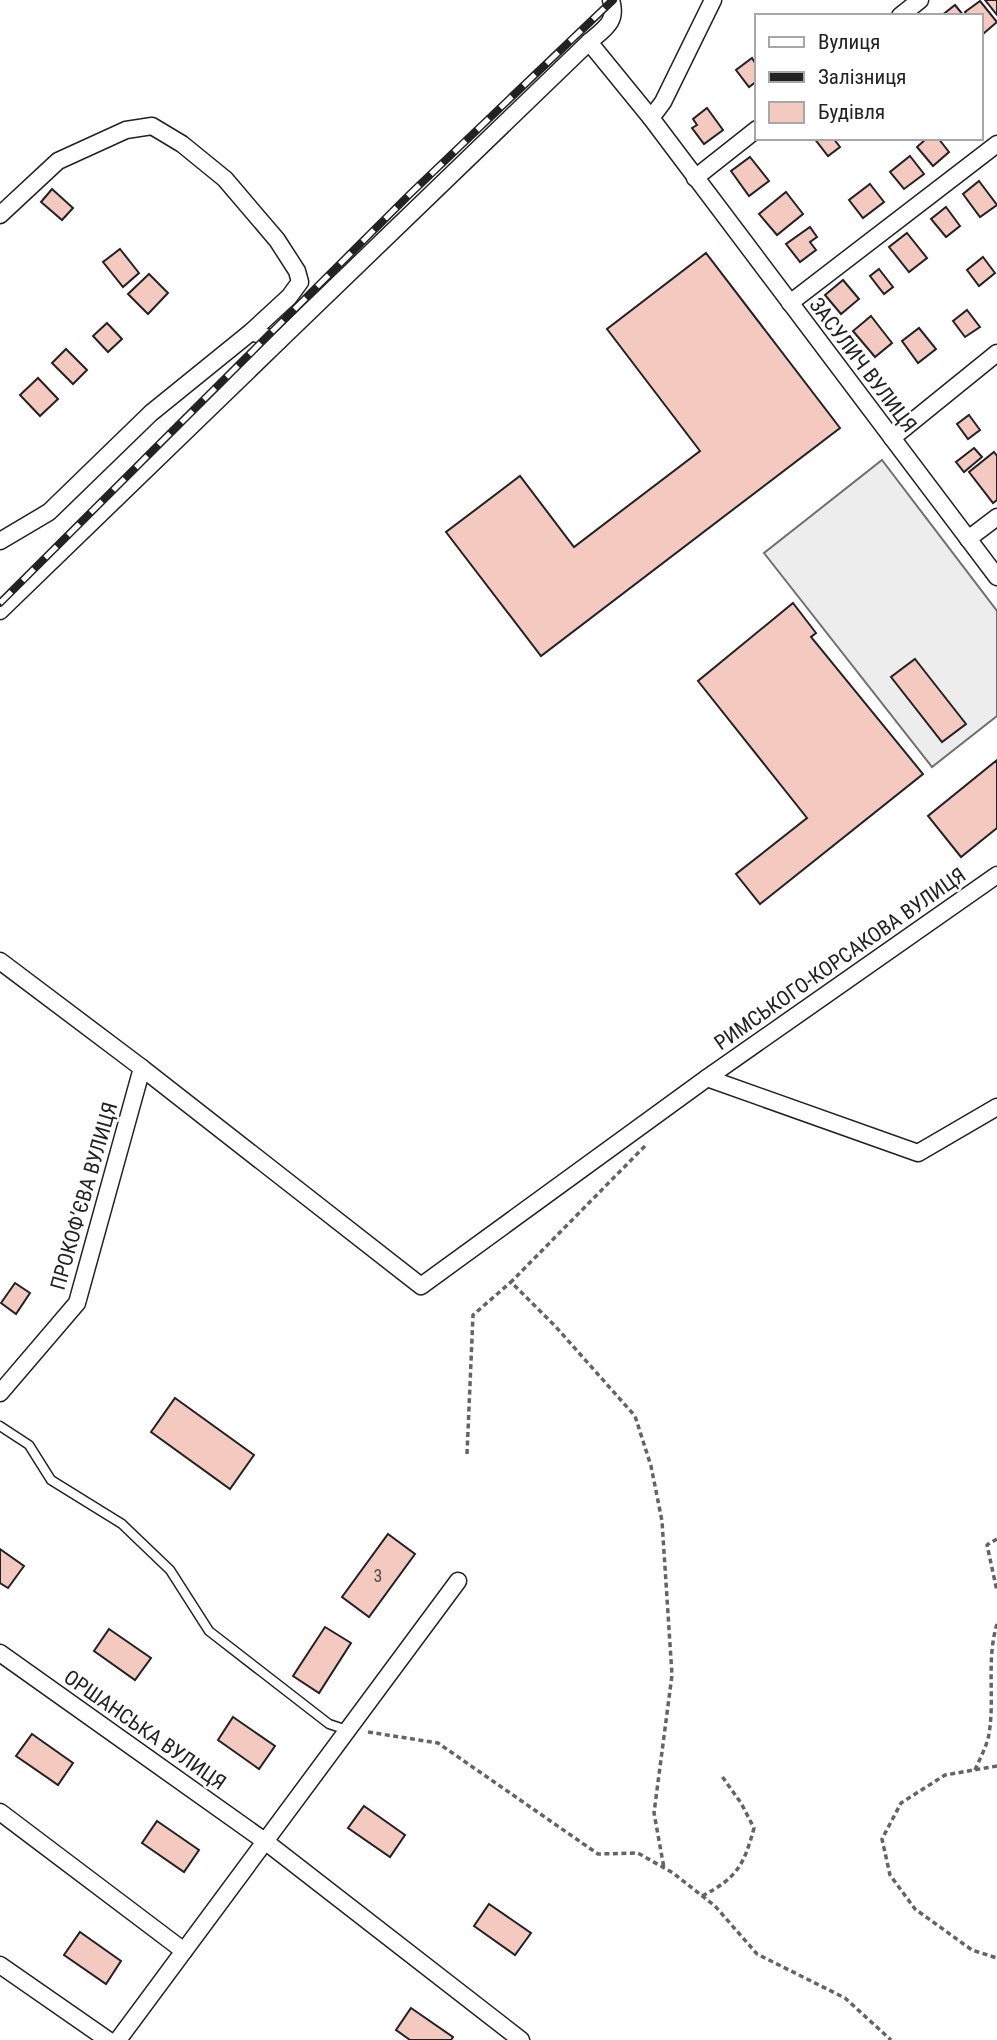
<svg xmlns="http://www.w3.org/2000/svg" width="997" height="2040" viewBox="0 0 997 2040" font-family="'Roboto Condensed',sans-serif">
	<rect width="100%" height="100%" fill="#fff"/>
	<path fill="#ededed" stroke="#6f6f6f" stroke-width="2" d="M882 460 997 611V716L932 767 764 553Z"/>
	<g fill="#f3c9c0" stroke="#222" stroke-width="2">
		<path d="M985 0H997V15Z"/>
		<path d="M980 1 997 22 983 34 981 16H968L965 12Z"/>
		<path d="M955 5 964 16H941Z"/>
		<path d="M752 58 757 66V81L749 87 736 70Z"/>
		<path d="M707 108 723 130 704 144 692 128 697 125 693 119Z"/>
		<path d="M814 138H833L840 147 828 156Z"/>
		<path d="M927 138H938L949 152 933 166 917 147Z"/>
		<path d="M910 156 924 174 904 189 890 172Z"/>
		<path d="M750 157 769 181 749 196 731 171Z"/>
		<path d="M979 181 997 205 980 217 963 194Z"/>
		<path d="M870 184 884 202 863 218 849 200Z"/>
		<path d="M52 189 73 208 62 220 41 202Z"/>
		<path d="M786 192 803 214 777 235 759 214Z"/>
		<path d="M946 207 960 226 946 237 931 219Z"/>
		<path d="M810 227 817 237 810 242 816 250 800 262 786 244Z"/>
		<path d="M907 233 927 258 909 272 889 247Z"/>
		<path d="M120 249 139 273 123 287 103 262Z"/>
		<path d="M706 253 840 428 541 656 446 532 520 476 574 547 700 451 607 329Z"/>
		<path d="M983 257 995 273 979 286 967 270Z"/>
		<path d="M879 269 893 287 884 294 870 276Z"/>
		<path d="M149 274 168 293 148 314 128 294Z"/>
		<path d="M843 280 859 299 841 314 825 295Z"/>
		<path d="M967 310 980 327 965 337 953 321Z"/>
		<path d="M871 316 892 343 875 357 853 331Z"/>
		<path d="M107 323 122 339 108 352 93 336Z"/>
		<path d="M919 328 936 349 918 363 902 341Z"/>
		<path d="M66 349 87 370 73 384 52 363Z"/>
		<path d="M38 378 58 399 40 416 20 395Z"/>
		<path d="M969 415 980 430 968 439 957 424Z"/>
		<path d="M974 448 982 457 964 472 956 462Z"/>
		<path d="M994 452 997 456V500L993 503 969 472Z"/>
		<path d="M793 603 816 633 811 637 923 774 760 904 736 874 807 818 698 681Z"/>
		<path d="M915 659 966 724 942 742 891 677Z"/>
		<path d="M997 760V828L961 857 928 816Z"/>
		<path d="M15 1283 30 1293 16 1314 1 1303Z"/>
		<path d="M175 1398 254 1455 230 1489 151 1432Z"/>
		<path d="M388 1534 415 1554 369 1617 342 1597Z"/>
		<path d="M0 1549 24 1566 8 1588 0 1583Z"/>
		<path d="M325 1627 351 1643 319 1693 293 1676Z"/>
		<path d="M109 1629 151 1658 135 1680 94 1651Z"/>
		<path d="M233 1717 275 1746 259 1769 218 1740Z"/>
		<path d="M32 1734 73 1763 58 1785 16 1756Z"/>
		<path d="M364 1806 405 1835 390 1857 348 1828Z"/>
		<path d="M157 1821 199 1850 184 1872 142 1843Z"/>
		<path d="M489 1904 531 1933 515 1955 474 1926Z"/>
		<path d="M80 1932 121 1961 106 1984 64 1955Z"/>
		<path d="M411 2008 453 2037 451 2040H410L396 2030Z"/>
	</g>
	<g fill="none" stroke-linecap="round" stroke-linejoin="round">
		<g stroke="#222" stroke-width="11">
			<path id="service" d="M0 1426 29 1445 51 1480 122 1524 170 1570 209 1631 329 1724 347 1730"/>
		</g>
		<g stroke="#222" stroke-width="19">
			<g id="minor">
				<path d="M713 0 663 102 651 118 997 577"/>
				<path d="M900 16 920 0"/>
				<path d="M589 42C604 29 618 22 611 0"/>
				<path d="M695 178 757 129"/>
				<path d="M0 215 58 161 126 130 152 126 182 144 225 179 277 240 297 271 300 282 289 297 251 332 151 413 49 512 0 541"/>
				<path d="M790 303 997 144"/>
				<path d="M251 332 279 341 589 42 651 118"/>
				<path d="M892 438 997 353"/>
				<path d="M968 539 997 517"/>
				<path d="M0 611 279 341"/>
				<path d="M0 961 142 1068"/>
				<path d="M707 1078 918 1153 997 1107"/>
				<path d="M0 1393 77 1303 142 1068 421 1286 707 1078 997 875"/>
				<path d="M0 1653 266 1842 521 2040"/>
				<path d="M0 1812 184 1951"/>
				<path d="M0 1965 108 2040"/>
				<path d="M118 2040 458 1581"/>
			</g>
		</g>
		<g stroke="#646464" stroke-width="3.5" stroke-dasharray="5 3.5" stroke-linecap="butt">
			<path d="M645 1146 511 1282 556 1327 635 1416 651 1466 662 1521 672 1675 654 1813 664 1868"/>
			<path d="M467 1454 473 1315 511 1282"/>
			<path d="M997 1539 987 1545 997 1591"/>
			<path d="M368 1732 438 1743 598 1854 638 1853 673 1873 715 1906 757 1954 845 1998 891 2040"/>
			<path d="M997 1766 945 1775 901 1803 882 1839 890 1875 915 1909 972 1950 997 1958"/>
			<path d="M975 1770C980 1758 987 1746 989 1734 995 1697 986 1660 997 1624"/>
			<path d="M702 1896C737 1878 744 1865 754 1828L741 1803 721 1775"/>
		</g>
		<use href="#service" stroke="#fff" stroke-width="8"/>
		<use href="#minor" stroke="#fff" stroke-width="16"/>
		<g stroke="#222" stroke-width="8">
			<path id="rail" d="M0 603 409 195 613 0"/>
		</g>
		<use href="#rail" stroke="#fff" stroke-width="5" stroke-dasharray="16" stroke-linecap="butt"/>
	</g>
	<g text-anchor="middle" stroke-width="5" stroke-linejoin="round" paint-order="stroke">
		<g font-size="18" fill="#564c4a">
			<text x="378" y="1582">3</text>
		</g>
		<g font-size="21" fill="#222" stroke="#fff">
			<text transform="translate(863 365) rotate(53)" y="7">ЗАСУЛИЧ ВУЛИЦЯ</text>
			<text transform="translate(840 959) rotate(-35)" y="7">РИМСЬКОГО-КОРСАКОВА ВУЛИЦЯ</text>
			<text transform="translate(84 1196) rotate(-74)" y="7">ПРОКОФ’ЄВА ВУЛИЦЯ</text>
			<text transform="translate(145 1730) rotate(35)" y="7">ОРШАНСЬКА ВУЛИЦЯ</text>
		</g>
	</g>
	<rect x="755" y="14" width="228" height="126" fill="#ffffff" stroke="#a7a7a7" stroke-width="2"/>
	<rect x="769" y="37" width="35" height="10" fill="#ffffff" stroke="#a7a7a7" stroke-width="2"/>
	<text x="818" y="49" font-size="21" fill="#222222">Вулиця</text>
	<rect x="769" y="72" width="35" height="10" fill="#222222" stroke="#a7a7a7" stroke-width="2"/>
	<text x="818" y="84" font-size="21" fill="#222222">Залізниця</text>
	<rect x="769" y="102" width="35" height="21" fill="#f3c9c0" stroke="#a7a7a7" stroke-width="2"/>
	<text x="818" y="119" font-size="21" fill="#222222">Будівля</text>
</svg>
